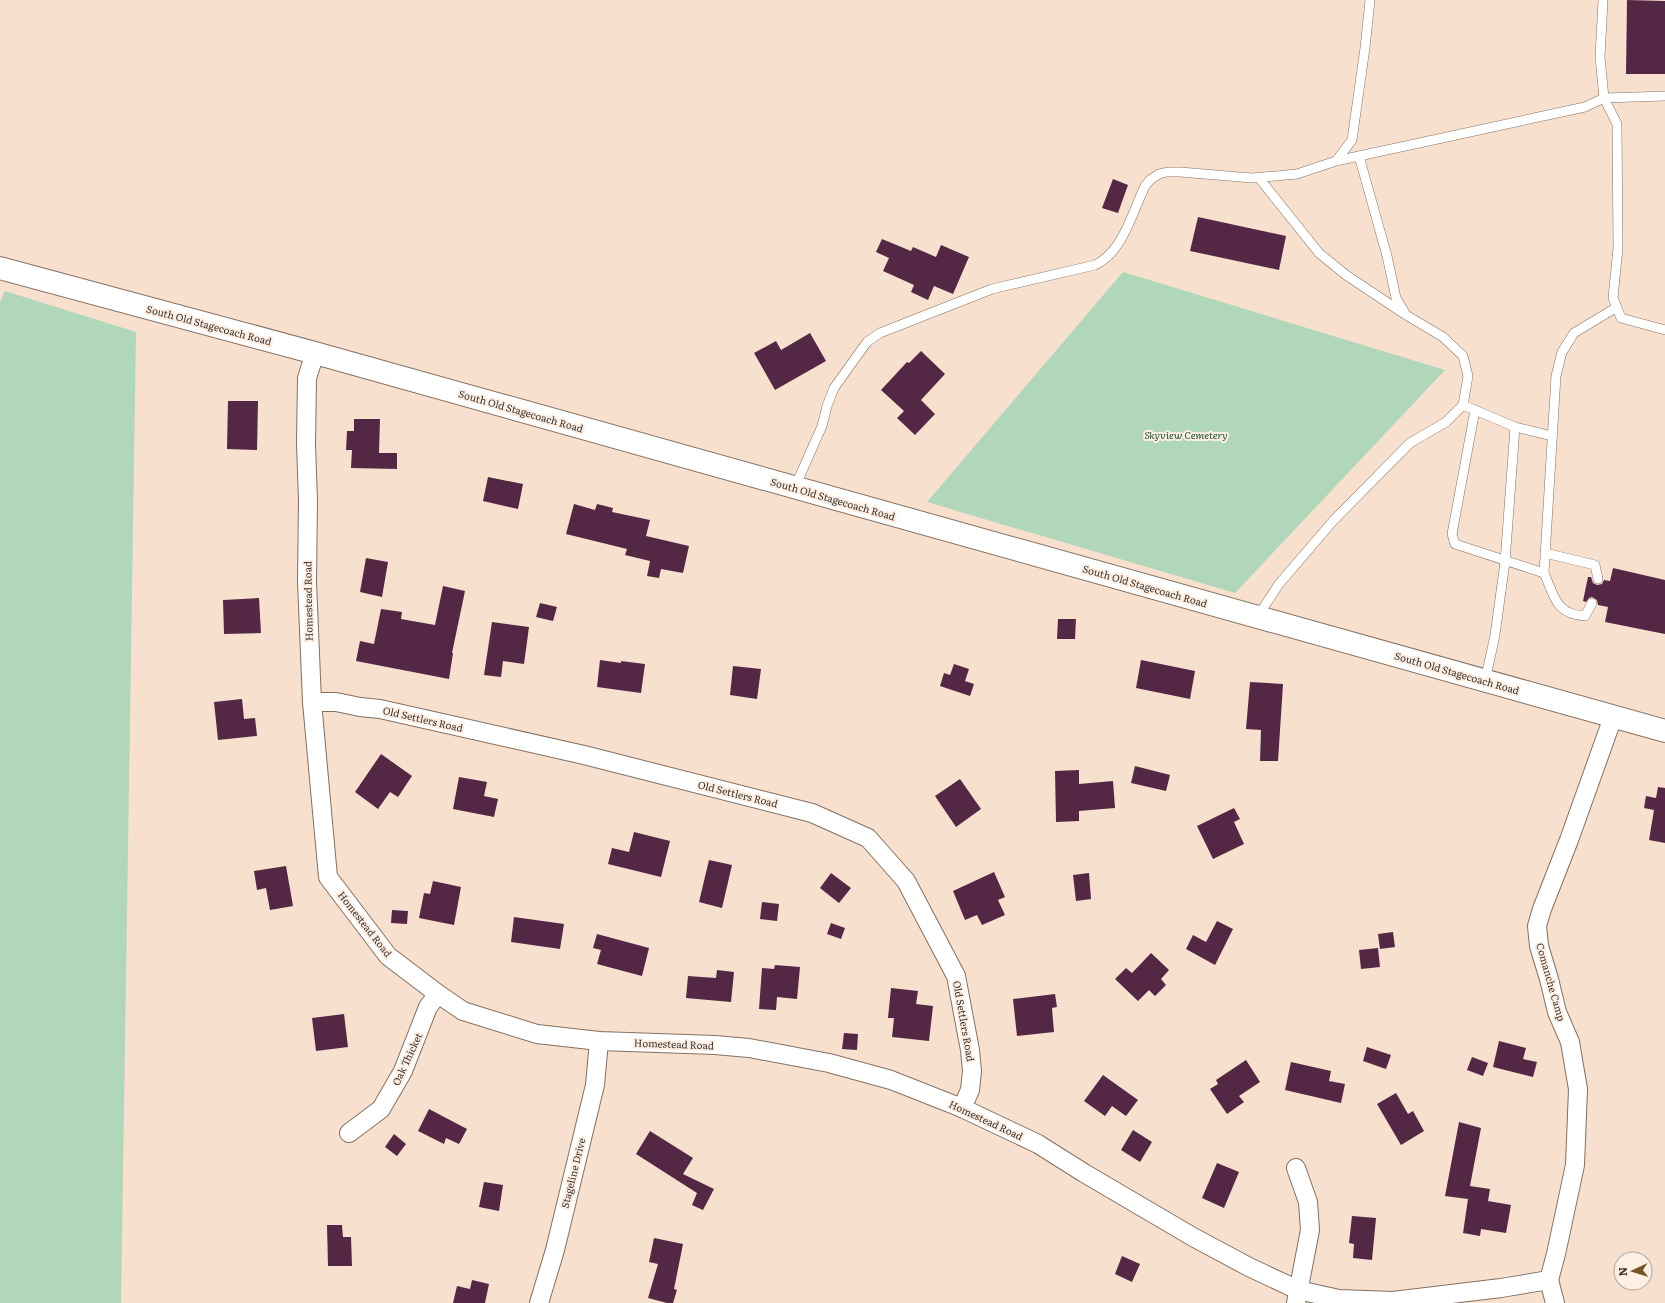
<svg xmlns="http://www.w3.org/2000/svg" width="1665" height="1303" viewBox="0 0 1665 1303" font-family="Literata,serif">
	<rect width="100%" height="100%" fill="#f7e0cd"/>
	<g fill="#b0d7ba">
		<path d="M1123 272 1445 370 1235 593 927 502Z"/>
		<path d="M5 291 136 332 121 1303H0V302Z"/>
	</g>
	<g fill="#542845">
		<path d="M1627 0 1665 1V74H1626Z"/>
		<path d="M1113 179 1128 185 1118 213 1102 208Z"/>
		<path d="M1198 217 1286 236 1279 270 1190 251Z"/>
		<path d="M882 239 911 251 913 247 936 257 941 245 969 257 953 294 934 286 928 300 911 292 914 285 883 271 889 258 876 252Z"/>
		<path d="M810 333 826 361 775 390 754 353 776 341 781 350Z"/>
		<path d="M921 351 945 374 921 400 935 414 915 435 897 418 904 411 881 390 907 362 909 363Z"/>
		<path d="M228 401H258L257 450 227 449Z"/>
		<path d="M354 419H380L379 453H397V469L351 468 352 450H346L347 431H354Z"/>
		<path d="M488 477 523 484 518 509 483 501Z"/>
		<path d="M574 504 595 510 597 504 613 508 612 512 650 520 646 536 689 546 683 573 661 569 659 578 647 576 650 561 625 555 627 549 566 534Z"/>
		<path d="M366 558 388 562 382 597 360 592Z"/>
		<path d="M1613 568 1665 580V634L1605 622 1608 607 1598 605 1597 600 1592 597 1589 598 1586 602 1583 601 1588 577H1591L1593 583 1597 585 1602 584 1604 580 1610 581Z"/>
		<path d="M443 586 465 591 452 653H453L449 679 356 661 360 641 374 644 381 609 402 612 401 619 435 625Z"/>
		<path d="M259 598 261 633 224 634 223 600Z"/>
		<path d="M540 603 557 607 553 621 536 617Z"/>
		<path d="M1058 619H1076L1075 639H1057Z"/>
		<path d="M492 622 529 627 524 664 503 661 501 677 484 675Z"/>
		<path d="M600 660 621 663V661L645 664 641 693 597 687Z"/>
		<path d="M1141 660 1195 671 1190 699 1136 688Z"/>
		<path d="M954 664 969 669 965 681 974 684 970 696 940 686 944 673 950 675Z"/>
		<path d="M733 666 761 669 757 699 730 695Z"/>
		<path d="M1250 682 1283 684 1278 761H1260L1261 730 1246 729Z"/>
		<path d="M242 699 244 719 255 718 257 736 218 740 214 702Z"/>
		<path d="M381 754 412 776 398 797 390 792 378 809 355 792Z"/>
		<path d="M1135 766 1170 775 1166 791 1131 783Z"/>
		<path d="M1079 770V784L1113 781 1115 808 1079 811V821L1056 822 1055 771Z"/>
		<path d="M459 777 487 782 484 796 498 799 494 817 453 809Z"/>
		<path d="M960 779 981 809 956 827 935 796Z"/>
		<path d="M1658 787 1665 788V843L1649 840 1654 810 1644 808 1646 796 1656 798Z"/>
		<path d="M1234 808 1240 819 1234 822 1244 844 1213 859 1197 826Z"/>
		<path d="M634 832 670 841 661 877 608 864 612 848 629 852Z"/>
		<path d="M709 860 732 865 722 908 699 902Z"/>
		<path d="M286 866 293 906 270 910 266 888 257 890 254 871Z"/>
		<path d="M994 872 1005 897 998 900 1005 915 982 925 977 915 965 920 953 891Z"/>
		<path d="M831 873 851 888 839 903 820 888Z"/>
		<path d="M1089 873 1091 899 1076 901 1073 875Z"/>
		<path d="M433 881 461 887 454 925 419 918 424 893 430 894Z"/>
		<path d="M762 902 779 904 777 921 760 919Z"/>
		<path d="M392 910 408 911 407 924 391 923Z"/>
		<path d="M514 917 564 924 560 949 511 942Z"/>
		<path d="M1217 921 1233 929 1215 965 1186 949 1193 935 1206 942Z"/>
		<path d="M831 923 845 928 841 939 827 934Z"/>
		<path d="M1393 932 1395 947 1380 949 1378 934Z"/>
		<path d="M597 934 649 948 642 976 597 964 601 950 593 948Z"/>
		<path d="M1378 948 1380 967 1361 969 1359 950Z"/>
		<path d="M1151 953 1169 970 1161 979 1166 985 1155 996 1149 990 1138 1001 1115 979 1126 968 1132 973Z"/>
		<path d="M775 965 800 967 797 999 777 997 776 1010 759 1009 762 968 774 969Z"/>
		<path d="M717 970 734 972 731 1002 686 998 688 976 716 978Z"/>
		<path d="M891 988 918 991 916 1004 933 1006 929 1041 892 1037 894 1018H888Z"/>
		<path d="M1055 994 1057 1007 1052 1008 1054 1032 1017 1036 1013 999Z"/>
		<path d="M344 1014 348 1047 316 1051 312 1018Z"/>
		<path d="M844 1033 858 1034 857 1050 842 1049Z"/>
		<path d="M1499 1041 1526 1048 1523 1059 1537 1062 1533 1077 1493 1067Z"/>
		<path d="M1367 1047 1391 1055 1386 1069 1363 1061Z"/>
		<path d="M1472 1057 1488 1063 1483 1076 1467 1070Z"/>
		<path d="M1246 1060 1260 1082 1239 1096 1244 1102 1227 1114 1210 1089 1218 1084 1216 1080Z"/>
		<path d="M1291 1062 1331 1071 1329 1081 1345 1084 1341 1103 1285 1090Z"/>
		<path d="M1103 1075 1138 1100 1126 1116 1112 1106 1105 1116 1084 1101Z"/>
		<path d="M1396 1093 1408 1114 1413 1111 1424 1131 1401 1145 1377 1104Z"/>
		<path d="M429 1109 467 1129 459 1144 446 1138 444 1144 418 1131Z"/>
		<path d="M1459 1122 1481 1128 1470 1186 1490 1189 1488 1201 1511 1205 1506 1233 1481 1229 1480 1236 1463 1233 1468 1199 1445 1196Z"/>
		<path d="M1133 1130 1152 1142 1140 1162 1121 1150Z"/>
		<path d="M650 1131 693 1158 683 1174 714 1189 703 1210 692 1205 697 1193 636 1154Z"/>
		<path d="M394 1134 406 1144 397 1156 385 1147Z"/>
		<path d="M1217 1163 1239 1172 1224 1208 1202 1198Z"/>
		<path d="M484 1182 503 1185 499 1211 479 1207Z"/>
		<path d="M1352 1216 1376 1218 1372 1260 1353 1258 1354 1244 1349 1243Z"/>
		<path d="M327 1225H342L343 1237H351L352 1266H328Z"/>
		<path d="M654 1238 683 1244 674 1289 677 1290 673 1303H667L648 1298 658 1264 649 1262Z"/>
		<path d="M1122 1256 1140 1264 1132 1282 1115 1274Z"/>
		<path d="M472 1280 489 1284 485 1303H453L457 1286 470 1289Z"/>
	</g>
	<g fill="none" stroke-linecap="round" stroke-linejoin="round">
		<g stroke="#857060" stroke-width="10">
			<g id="lane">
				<path d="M1665 96 1604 98 1617 124 1618 248 1613 298 1621 318 1665 330"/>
				<path d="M1336 161 1585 107 1604 98 1600 57 1603 0"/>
				<path d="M1259 178 1319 253 1346 275 1403 313"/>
				<path d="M1463 405 1515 427 1505 562 1495 635 1485 681"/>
				<path d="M1475 410 1452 534 1455 544 1544 573 1556 376 1562 352 1574 333 1617 307"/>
				<path d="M1515 427 1552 436"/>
				<path d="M795 487 822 426 827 406 834 388 867 342 880 333 992 289 1095 265C1123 252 1132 213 1145 186L1150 180 1159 174 1167 172H1180L1252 178 1297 174 1336 161 1352 140 1365 48 1370 0"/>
				<path d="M1545 553 1595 565 1598 579"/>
				<path d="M1544 573C1555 597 1555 614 1585 616L1592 603"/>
				<path d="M1258 616 1279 584 1333 521 1410 443 1446 422 1463 405 1468 376 1463 356 1443 337 1406 315 1396 298 1387 256 1359 156"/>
			</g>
		</g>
		<g stroke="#857060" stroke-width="20">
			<g id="street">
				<path d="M315 353 307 378 306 444 308 501 307 582 312 702 328 877 388 956 438 994 463 1011 537 1034 599 1041 715 1045 749 1048 829 1063 891 1080 962 1108 1038 1144 1084 1173 1193 1237 1249 1267 1298 1290 1339 1299 1393 1301 1501 1288 1549 1280"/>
				<path d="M312 702H336L360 707 380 709 584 755 812 813 868 838 906 881 956 976 970 1050 972 1071 970 1090 962 1108"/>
				<path d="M349 1133 381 1109 403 1071 428 1007 438 994"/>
				<path d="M1549 1280 1556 1254 1575 1165 1578 1089 1570 1042 1557 1012 1549 979 1539 946 1537 926 1542 909 1569 840 1613 717"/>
				<path d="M1549 1280 1555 1303"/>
				<path d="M539 1303 555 1250 595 1085 599 1041"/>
				<path d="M1296 1303 1310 1230 1308 1202 1296 1168"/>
			</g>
		</g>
		<g stroke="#857060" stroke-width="24">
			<path id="secondary" d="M0 268 315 353 1665 731"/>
		</g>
		<use href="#lane" stroke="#fff" stroke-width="9"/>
		<use href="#street" stroke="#fff" stroke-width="18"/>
		<use href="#secondary" stroke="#fff" stroke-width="22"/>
	</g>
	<g text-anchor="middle" stroke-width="4" stroke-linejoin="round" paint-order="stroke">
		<g font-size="10" fill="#3d342d" stroke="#fdefe4">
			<text transform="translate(209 325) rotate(15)" y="4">South Old Stagecoach Road</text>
			<text transform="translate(521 411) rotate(16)" y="4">South Old Stagecoach Road</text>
			<text transform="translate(833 499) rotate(16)" y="4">South Old Stagecoach Road</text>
			<text transform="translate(1145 586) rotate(16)" y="4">South Old Stagecoach Road</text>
			<text transform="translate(308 601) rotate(-91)" y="4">Homestead Road</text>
			<text transform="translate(1457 673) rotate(16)" y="4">South Old Stagecoach Road</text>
			<text transform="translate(423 719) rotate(13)" y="4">Old Settlers Road</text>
			<text transform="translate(738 794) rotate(14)" y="4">Old Settlers Road</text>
			<text transform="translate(365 924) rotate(52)" y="4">Homestead Road</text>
			<text transform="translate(1551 982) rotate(74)" y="4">Comanche Camp</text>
			<text transform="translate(964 1021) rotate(80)" y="4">Old Settlers Road</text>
			<text transform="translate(674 1044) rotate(2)" y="4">Homestead Road</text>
			<text transform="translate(407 1059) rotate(-65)" y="4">Oak Thicket</text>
			<text transform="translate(986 1120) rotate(25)" y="4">Homestead Road</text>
			<text transform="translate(573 1173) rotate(-76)" y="4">Stageline Drive</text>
		</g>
		<g font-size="10" font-style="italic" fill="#134f2c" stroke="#fdefe4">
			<text x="1186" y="439">Skyview Cemetery</text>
		</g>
	</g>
	<g transform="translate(1633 1271) rotate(266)"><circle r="19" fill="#fdefe4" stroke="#b0a49b"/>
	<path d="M0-3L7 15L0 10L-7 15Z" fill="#715628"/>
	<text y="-6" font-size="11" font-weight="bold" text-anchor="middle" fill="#3d342d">N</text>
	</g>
</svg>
